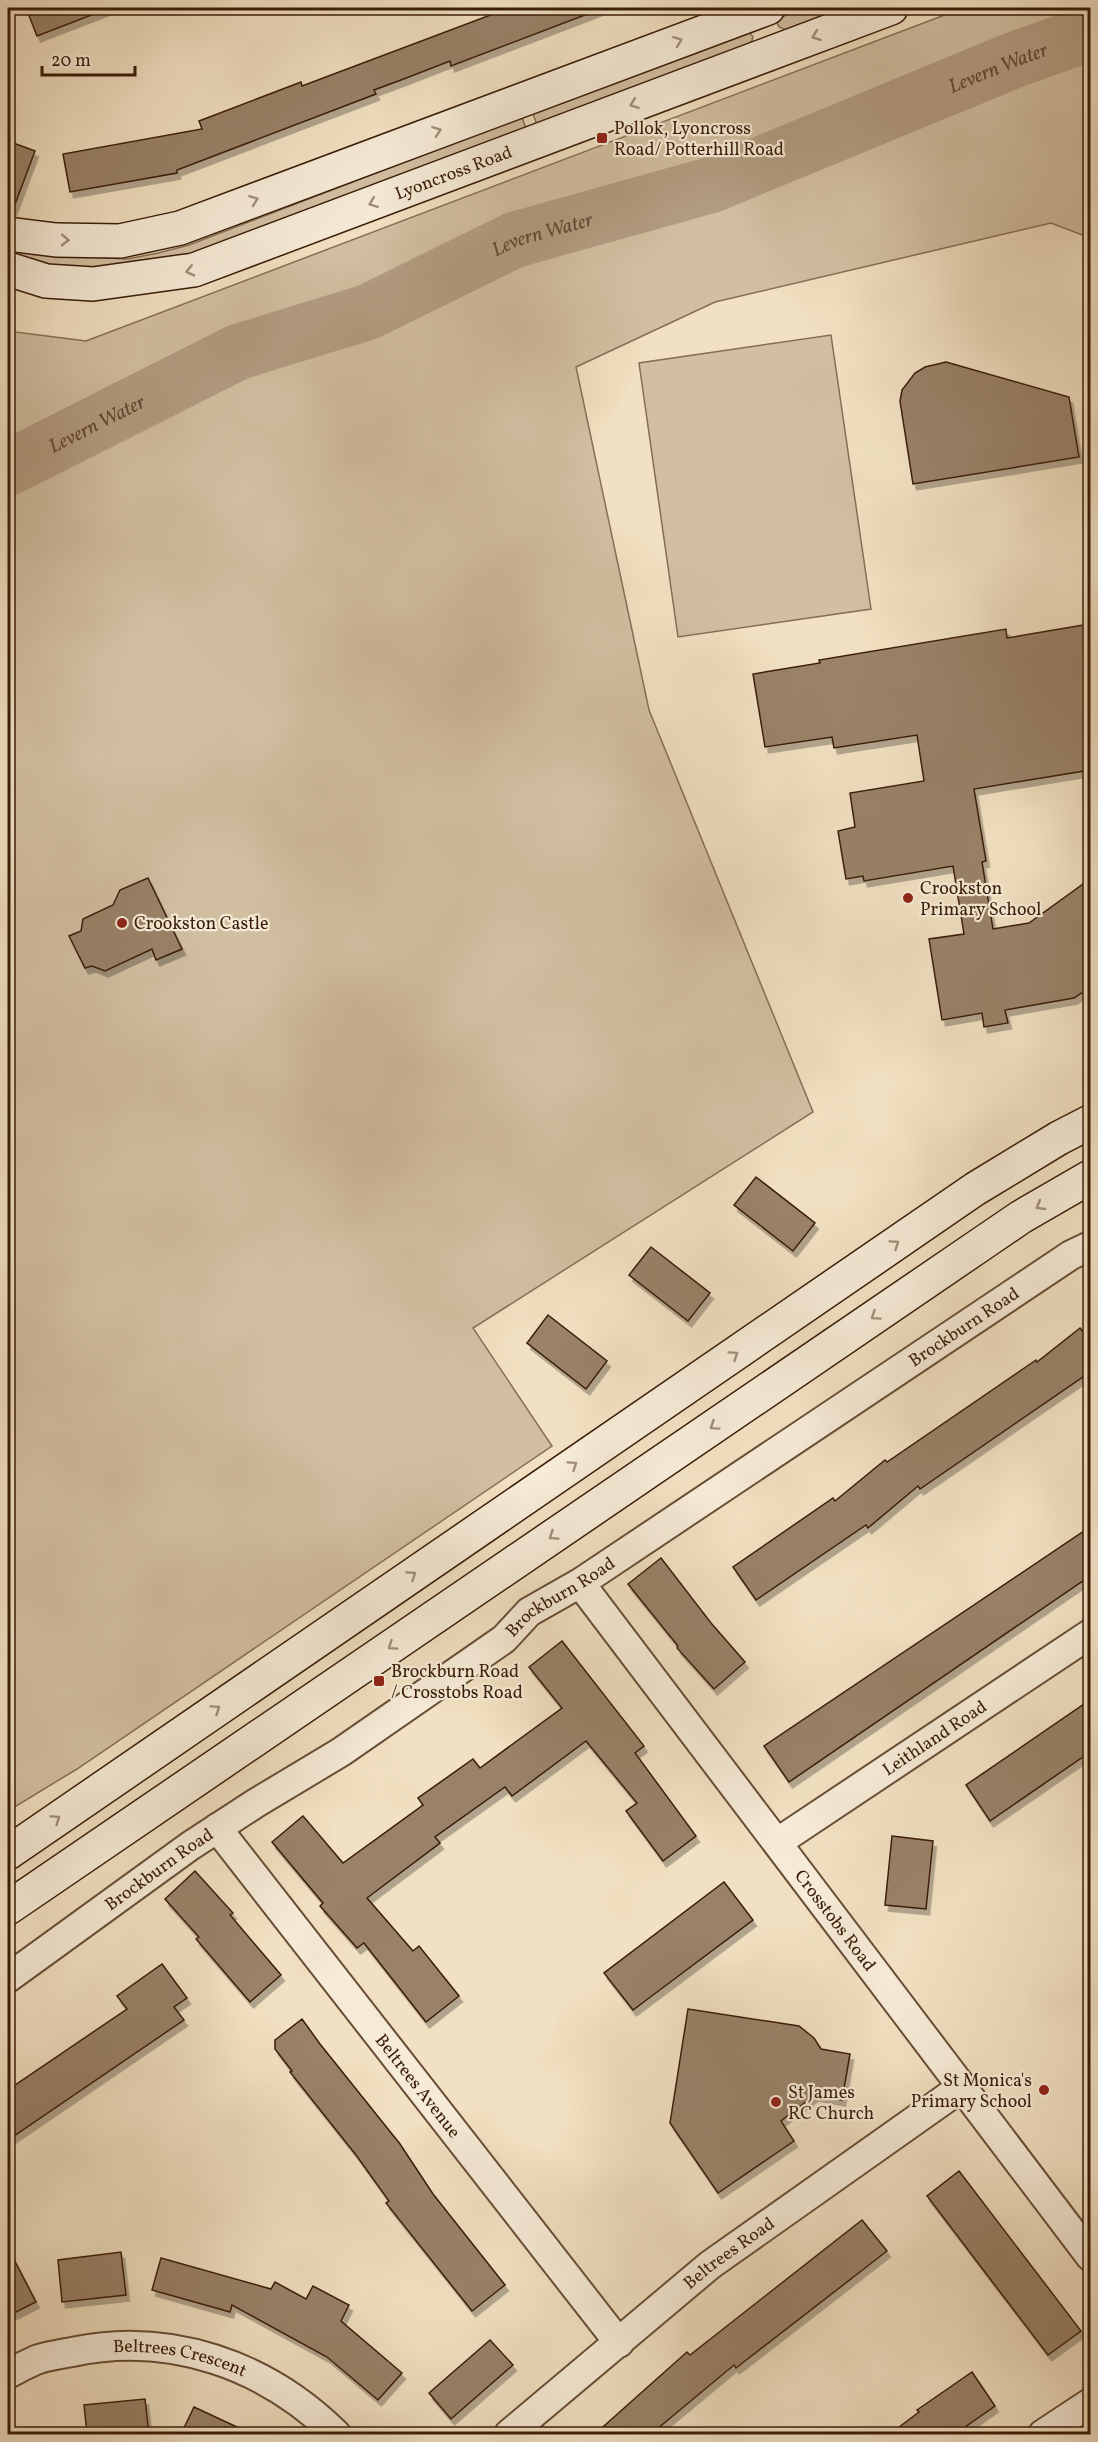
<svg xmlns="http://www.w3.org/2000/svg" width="1098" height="2442" viewBox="0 0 1098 2442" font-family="Vollkorn,serif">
	<defs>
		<filter id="shadow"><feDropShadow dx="3.5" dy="6" stdDeviation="0" flood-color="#0004"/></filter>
	</defs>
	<rect width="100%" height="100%" fill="#f1e0c1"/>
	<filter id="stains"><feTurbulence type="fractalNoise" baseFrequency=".00333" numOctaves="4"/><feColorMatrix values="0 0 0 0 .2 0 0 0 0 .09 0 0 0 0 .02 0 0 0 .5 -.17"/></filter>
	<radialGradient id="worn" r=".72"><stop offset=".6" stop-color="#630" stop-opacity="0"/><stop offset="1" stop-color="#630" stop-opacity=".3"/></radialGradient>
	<g fill="#d2bfa2" stroke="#866e55" stroke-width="1.5">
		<path d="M805 8H845L786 30 779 27 777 23 779 18Z"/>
		<path d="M963 8H1090V238L1051 223 715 302 576 367 649 710 813 1112 473 1328 552 1446 77 1769 8 1811V331L86 341Z"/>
		<path d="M749 31 753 37 751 43 537 125 533 114 743 32Z"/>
		<path d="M522 117 526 129 162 267 62 269 8 260V246L62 255 127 259 158 253 189 245Z"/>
		<path d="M831 335 871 609 678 637 639 363Z"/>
	</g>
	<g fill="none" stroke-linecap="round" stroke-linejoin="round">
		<path stroke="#b39d82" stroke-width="56" id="s1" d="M8 468 238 352 368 312 514 240 711 185 1014 60 1090 33"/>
	</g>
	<g fill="#998268" stroke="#3a1c08" stroke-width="1.5" filter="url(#shadow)">
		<path d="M26 8H106L107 9 37 36Z"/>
		<path d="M509 8H598V10L451 66 450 61 401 80 374 90 376 94 177 170V173L70 192 63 154 202 129 199 121 301 82 302 86Z"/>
		<path d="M8 141 35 151 11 215 8 216Z"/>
		<path d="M946 362 1069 397 1079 457 913 484 900 401 902 390 915 373 925 367Z"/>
		<path d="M1090 624V770L974 789 986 861 982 862 993 929 1029 923 1090 879V987L1074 998 1005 1010 1008 1023 984 1027 982 1013 942 1020 929 939 964 934 953 866 864 881 863 876 846 879 838 831 855 827 850 793 924 781 917 735 834 748 832 737 765 747 753 674 820 663 819 660 1006 629 1007 638Z"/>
		<path d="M148 878 182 949 156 960 152 949 105 971 92 966 85 968 69 936 81 931 83 919 113 905 120 890Z"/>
		<path d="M756 1177 815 1223 793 1251 734 1205Z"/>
		<path d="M651 1247 710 1293 688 1321 629 1275Z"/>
		<path d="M548 1315 607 1361 586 1389 527 1343Z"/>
		<path d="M1080 1328 1090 1341V1372L920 1489 918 1486 868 1528 866 1525 756 1600 733 1567 833 1498 835 1501 885 1460 887 1462 1036 1360 1037 1362Z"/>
		<path d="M1090 1527V1576L789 1782 764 1746Z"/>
		<path d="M661 1558 711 1623 745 1662 714 1689 677 1648 678 1646 628 1584Z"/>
		<path d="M562 1641 644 1746 635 1753 696 1836 663 1861 626 1811 637 1803 586 1741 512 1796 505 1787 435 1837 440 1843 367 1898 413 1951 419 1946 459 1996 426 2022 364 1943 357 1948 320 1906 323 1903 272 1842 303 1816 343 1863 423 1805 418 1798 473 1759 480 1768 562 1708 529 1667Z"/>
		<path d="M1090 1700V1752L990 1821 966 1785Z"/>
		<path d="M892 1836 933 1841 926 1909 885 1905Z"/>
		<path d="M195 1871 233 1913 230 1915 281 1975 250 2002 196 1939 199 1937 165 1899Z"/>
		<path d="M724 1882 753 1920 633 2010 604 1973Z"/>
		<path d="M162 1964 187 1998 174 2007 184 2020 8 2140V2090L127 2009 117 1996Z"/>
		<path d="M688 2009 799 2026 814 2038 821 2049 850 2054 842 2100 815 2095 781 2121 794 2141 718 2193 670 2123Z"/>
		<path d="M302 2019 320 2044 400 2144 433 2194 505 2285 472 2311 386 2203 389 2201 356 2155 290 2072 292 2071 275 2049V2040Z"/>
		<path d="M959 2171 1081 2331 1048 2355 927 2196Z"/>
		<path d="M862 2220 887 2251 736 2368 734 2365 651 2434H595L687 2352 690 2355Z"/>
		<path d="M8 2248 36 2302 8 2316Z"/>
		<path d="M121 2252 126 2295 62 2302 58 2260Z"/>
		<path d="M161 2258 271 2289 275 2282 306 2299 313 2286 349 2305 341 2321 402 2373 378 2400 327 2357 232 2305 230 2312 152 2290Z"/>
		<path d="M490 2340 513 2365 451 2419 429 2393Z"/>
		<path d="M972 2372 995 2406 955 2434H890L919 2412 917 2410Z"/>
		<path d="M145 2399 149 2434H87L84 2405Z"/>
		<path d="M194 2407 252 2434H181Z"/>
	</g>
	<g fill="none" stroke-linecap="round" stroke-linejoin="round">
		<g stroke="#684d36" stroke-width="32">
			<g id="street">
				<path id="s2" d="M580 1583 1090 2256"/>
				<path id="s3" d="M217 1828 619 2343"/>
				<path id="s4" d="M778 1842 1090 1634"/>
				<path id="s5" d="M8 1978 190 1846 256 1803 341 1752 504 1639 529 1612 580 1583 1071 1255 1090 1246"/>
				<path id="s6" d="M8 2374C17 2369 27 2364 36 2360 47 2356 61 2354 72 2352 170 2331 266 2365 336 2434"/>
				<path id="s7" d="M509 2434 710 2265 962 2087"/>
				<path d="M1043 2434 1090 2403"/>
			</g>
		</g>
		<g stroke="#3a1c08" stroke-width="36">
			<g id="secondary">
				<path d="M8 234 56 240 120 241 180 228 768 8"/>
				<path id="s8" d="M8 269 46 281 93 284 194 270 891 8"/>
				<path d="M8 1853 975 1189 1059 1138 1090 1122"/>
				<path d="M8 1908 977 1247 1021 1217 1090 1177"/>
			</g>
		</g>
		<use href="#street" stroke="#f6ebd7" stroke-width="28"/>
		<use href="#secondary" stroke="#f6ebd7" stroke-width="33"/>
	</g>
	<defs><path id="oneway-chevron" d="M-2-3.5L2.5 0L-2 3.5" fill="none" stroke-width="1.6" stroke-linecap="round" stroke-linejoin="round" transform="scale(1.5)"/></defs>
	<g stroke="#a18e7a">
		<use href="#oneway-chevron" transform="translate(816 36) rotate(159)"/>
		<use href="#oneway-chevron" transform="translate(678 41) rotate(-20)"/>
		<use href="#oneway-chevron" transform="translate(634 104) rotate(159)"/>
		<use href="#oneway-chevron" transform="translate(437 131) rotate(-20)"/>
		<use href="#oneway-chevron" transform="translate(254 200) rotate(-20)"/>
		<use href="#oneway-chevron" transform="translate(373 203) rotate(159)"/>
		<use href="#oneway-chevron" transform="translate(65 240) rotate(1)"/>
		<use href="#oneway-chevron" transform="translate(190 271) rotate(167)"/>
		<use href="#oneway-chevron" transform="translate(1040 1206) rotate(149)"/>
		<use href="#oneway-chevron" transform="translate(895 1244) rotate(-34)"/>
		<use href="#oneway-chevron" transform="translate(875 1316) rotate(146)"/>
		<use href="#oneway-chevron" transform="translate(734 1355) rotate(-34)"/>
		<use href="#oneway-chevron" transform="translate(714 1426) rotate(146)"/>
		<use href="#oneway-chevron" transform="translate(573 1465) rotate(-34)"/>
		<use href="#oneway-chevron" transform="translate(553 1536) rotate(146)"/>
		<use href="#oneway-chevron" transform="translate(412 1575) rotate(-34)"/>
		<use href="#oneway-chevron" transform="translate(392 1646) rotate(146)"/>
		<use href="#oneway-chevron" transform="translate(216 1709) rotate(-34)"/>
		<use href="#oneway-chevron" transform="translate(56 1819) rotate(-35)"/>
	</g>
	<g fill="#8f2418" stroke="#f6ebd7" stroke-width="2">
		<rect x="596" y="132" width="12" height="12" rx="3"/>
		<circle cx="908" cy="898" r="6"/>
		<circle cx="122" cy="923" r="6"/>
		<rect x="373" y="1675" width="12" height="12" rx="3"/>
		<circle cx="1044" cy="2090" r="6"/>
		<circle cx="776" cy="2102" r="6"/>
	</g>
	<g text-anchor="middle" stroke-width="4.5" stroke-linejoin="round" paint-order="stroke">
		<g font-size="18" fill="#3a1c08" stroke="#f6ebd7" text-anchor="start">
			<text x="614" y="134">Pollok, Lyoncross<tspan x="614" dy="21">Road/ Potterhill Road</tspan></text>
			<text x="920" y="894">Crookston<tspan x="920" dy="21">Primary School</tspan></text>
			<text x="134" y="929">Crookston Castle</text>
			<text x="391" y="1677">Brockburn Road<tspan x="391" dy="21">/ Crosstobs Road</tspan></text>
			<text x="1032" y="2086" text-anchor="end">St Monica's<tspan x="1032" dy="21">Primary School</tspan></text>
			<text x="788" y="2098">St James<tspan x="788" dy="21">RC Church</tspan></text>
		</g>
		<g font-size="18" fill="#3a1c08" stroke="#f6ebd7">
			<text dy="6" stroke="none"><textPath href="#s8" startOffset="466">Lyoncross Road</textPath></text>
			<text dy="6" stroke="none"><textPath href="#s5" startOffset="1158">Brockburn Road</textPath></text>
			<text dy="6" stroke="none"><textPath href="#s5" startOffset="672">Brockburn Road</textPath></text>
			<text dy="6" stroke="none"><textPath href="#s4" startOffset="188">Leithland Road</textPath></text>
			<text dy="6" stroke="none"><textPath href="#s5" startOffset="186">Brockburn Road</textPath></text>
			<text dy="6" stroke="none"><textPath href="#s2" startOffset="423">Crosstobs Road</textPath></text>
			<text dy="6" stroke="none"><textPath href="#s3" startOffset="327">Beltrees Avenue</textPath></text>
			<text dy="6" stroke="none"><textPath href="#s7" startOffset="285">Beltrees Road</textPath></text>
			<text dy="6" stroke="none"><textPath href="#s6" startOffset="178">Beltrees Crescent</textPath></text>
		</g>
		<g font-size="20" font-style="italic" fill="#644933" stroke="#f6ebd7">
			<text dy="7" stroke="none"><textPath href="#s1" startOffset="1071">Levern Water</textPath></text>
			<text dy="7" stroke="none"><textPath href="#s1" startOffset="585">Levern Water</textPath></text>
			<text dy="7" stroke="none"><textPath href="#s1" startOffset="99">Levern Water</textPath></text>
		</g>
	</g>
	<rect width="1098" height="2442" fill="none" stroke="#f1e0c1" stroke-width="30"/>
	<rect x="9" y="9" width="1080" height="2424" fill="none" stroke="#3a1c08" stroke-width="3"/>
	<rect x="15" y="15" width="1068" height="2412" fill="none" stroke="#3a1c08" stroke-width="1.5"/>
	<path d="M42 66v9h93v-9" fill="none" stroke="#3a1c08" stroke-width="3"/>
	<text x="51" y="66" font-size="18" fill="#3a1c08" stroke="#f6ebd7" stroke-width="4.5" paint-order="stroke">20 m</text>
	<rect width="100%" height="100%" filter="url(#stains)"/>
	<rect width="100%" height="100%" fill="url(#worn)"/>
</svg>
